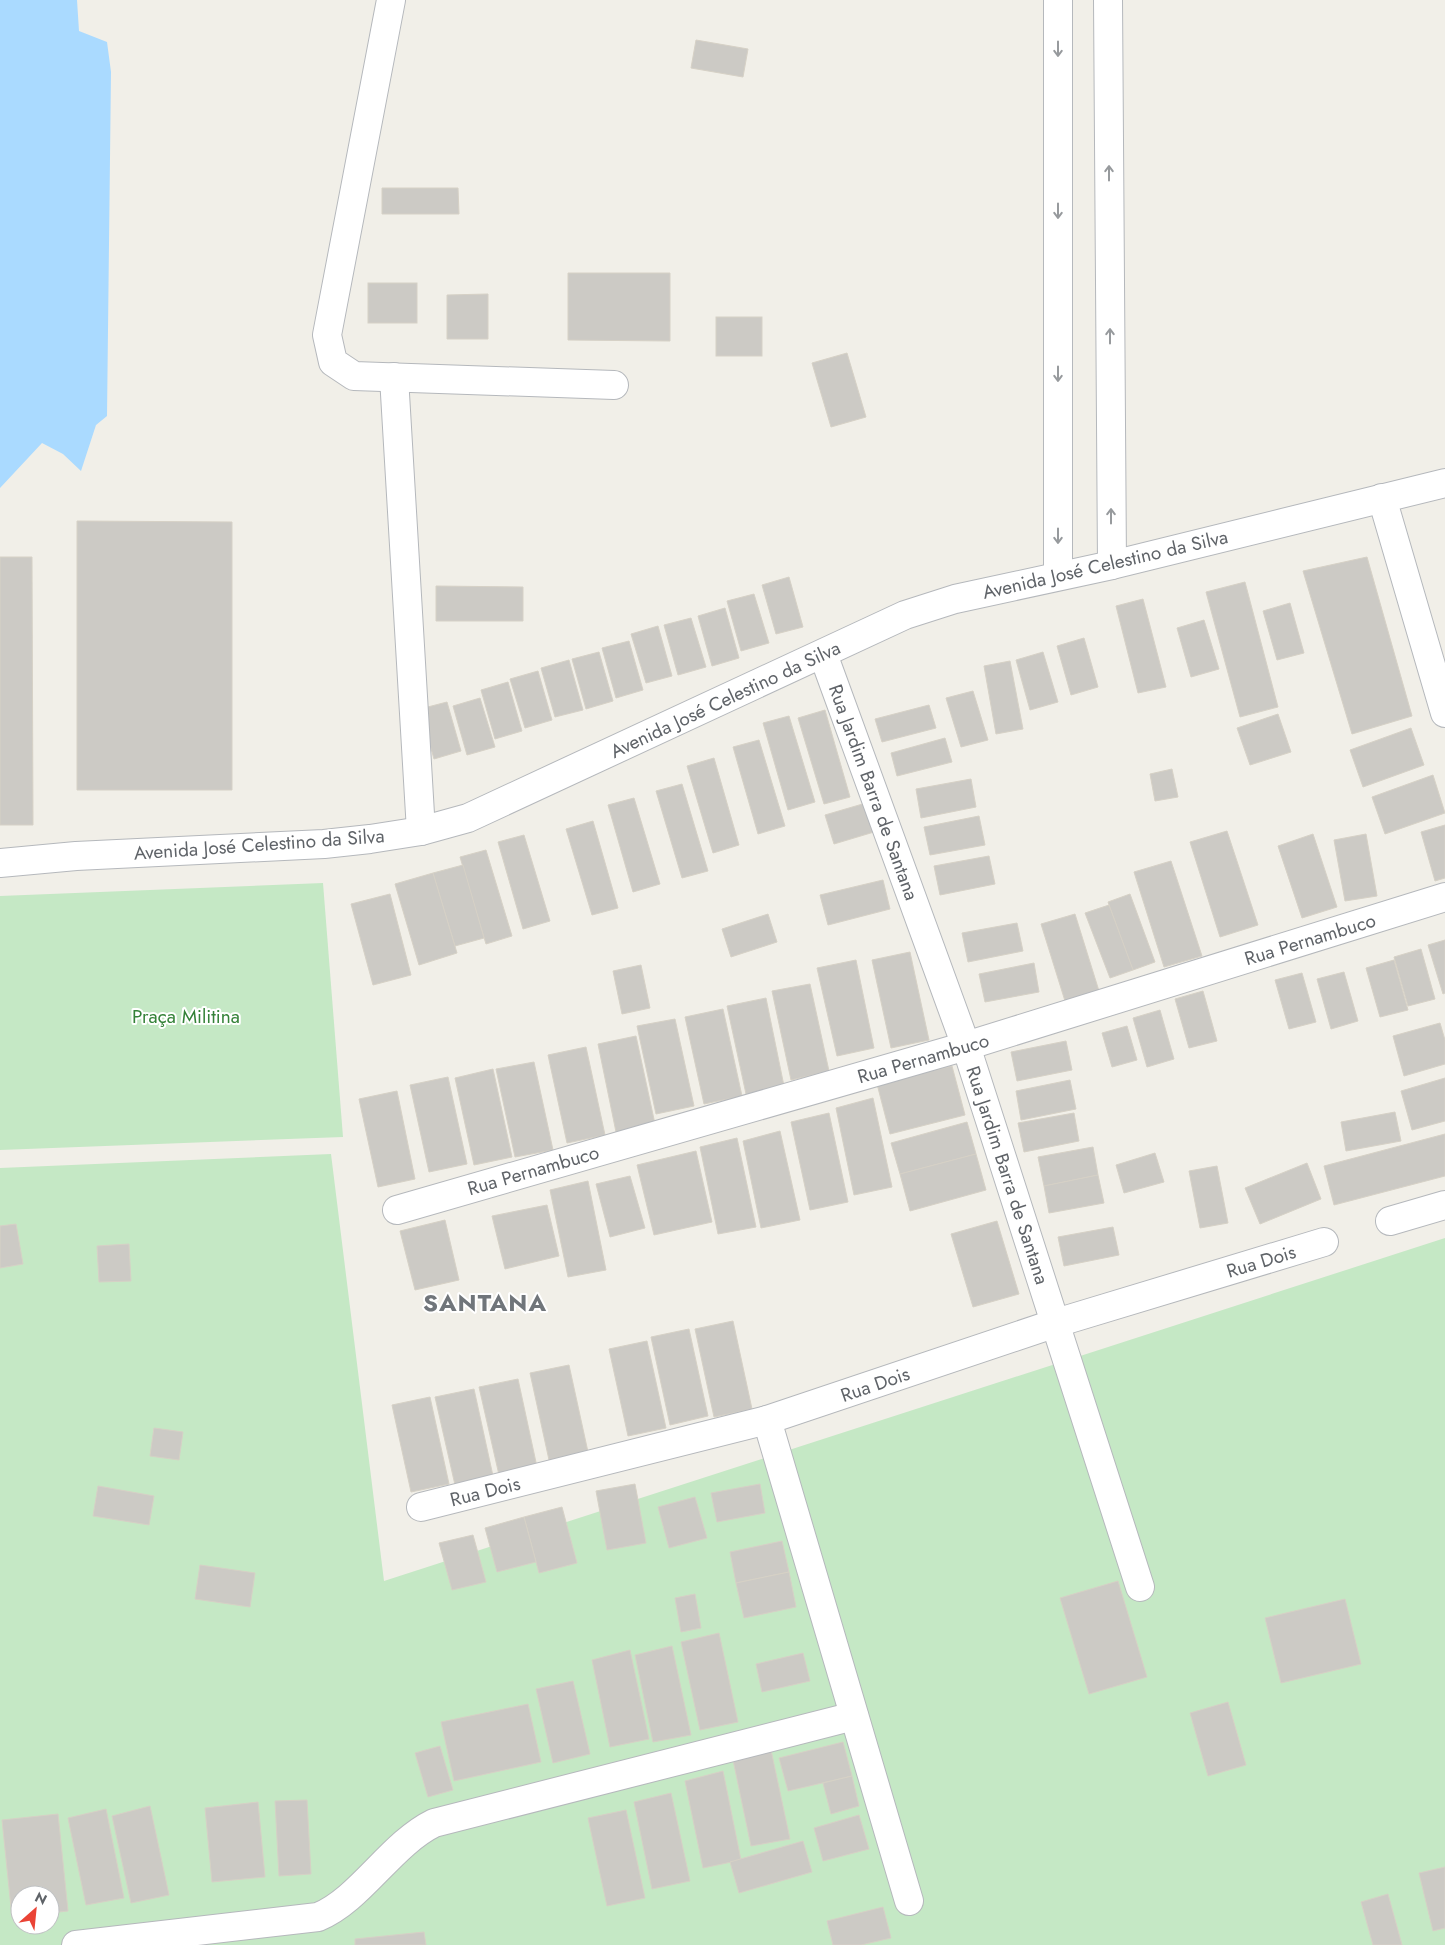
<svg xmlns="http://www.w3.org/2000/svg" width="1445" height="1945" viewBox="0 0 1445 1945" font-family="Jost,sans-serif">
	<rect width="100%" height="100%" fill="#f1efe8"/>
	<g fill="#c5e8c5" fill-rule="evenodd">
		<path d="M323 883 343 1137 0 1150V896Z"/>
		<path d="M331 1154 384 1581 1445 1238V1945H0V1168ZM20 1895H50V1925H20Z"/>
	</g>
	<path fill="#aadaff" d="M0 0H77L79 31 107 42 111 72 107 416 96 425 81 471 63 454 42 443 0 488Z"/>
	<g fill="#cccac5" stroke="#d6d1c6">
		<path d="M696 40 748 49 743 77 691 68Z"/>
		<path d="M382 188H458L459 214H382Z"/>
		<path d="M568 273H670V341L568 340Z"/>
		<rect x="368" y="283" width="49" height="40"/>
		<path d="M488 294V339H447V295Z"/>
		<rect x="716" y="317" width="46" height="39"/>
		<path d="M847 353 866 417 831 427 812 363Z"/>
		<path d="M77 521 232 522V790H77Z"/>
		<path d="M0 557H32L33 825H0Z"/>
		<path d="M1367 557 1412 716 1352 734 1303 571Z"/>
		<path d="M789 577 803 627 776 634 762 585Z"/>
		<path d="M1245 582 1278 707 1240 717 1206 592Z"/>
		<path d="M436 586 523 587V621H436Z"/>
		<path d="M754 594 769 643 741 651 727 601Z"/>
		<path d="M1143 599 1166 687 1138 693 1116 606Z"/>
		<path d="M1290 603 1304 653 1277 660 1263 611Z"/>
		<path d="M725 608 739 658 712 666 698 616Z"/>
		<path d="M691 618 706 667 678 675 664 625Z"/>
		<path d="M1204 620 1219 669 1191 677 1177 628Z"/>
		<path d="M658 626 672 676 646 683 631 634Z"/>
		<path d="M1084 638 1098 687 1071 695 1057 646Z"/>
		<path d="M629 641 643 690 616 698 602 648Z"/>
		<path d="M599 652 613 701 586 709 572 659Z"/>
		<path d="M1043 652 1058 702 1030 710 1016 660Z"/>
		<path d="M569 660 583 710 555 717 541 668Z"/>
		<path d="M1010 661 1023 729 996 734 984 666Z"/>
		<path d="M538 671 552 720 525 728 510 679Z"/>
		<path d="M508 682 522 731 495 739 481 690Z"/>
		<path d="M973 691 988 740 961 747 946 698Z"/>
		<path d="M480 698 495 747 467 755 453 706Z"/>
		<path d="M447 702 461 751 434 759 420 709Z"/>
		<path d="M929 705 936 728 882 742 875 719Z"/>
		<path d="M825 710 850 797 824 804 798 718Z"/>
		<path d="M1278 714 1291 752 1250 765 1237 728Z"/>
		<path d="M789 716 815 802 788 810 763 723Z"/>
		<path d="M1411 728 1424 765 1363 787 1350 750Z"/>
		<path d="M945 738 952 762 897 776 891 753Z"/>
		<path d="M759 740 785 826 758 834 733 747Z"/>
		<path d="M714 758 739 845 713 853 687 766Z"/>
		<path d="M1172 769 1178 797 1155 801 1150 774Z"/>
		<path d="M1433 775 1445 813 1385 834 1372 797Z"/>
		<path d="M971 779 976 807 921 818 916 789Z"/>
		<path d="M682 784 708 871 682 878 656 791Z"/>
		<path d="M634 798 660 884 633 892 608 805Z"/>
		<path d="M866 803 874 832 834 844 825 815Z"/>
		<path d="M979 816 985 845 930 855 924 827Z"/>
		<path d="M593 821 618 908 592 915 566 829Z"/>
		<path d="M1445 825V878L1435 881 1421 832Z"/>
		<path d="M1227 831 1258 925 1220 937 1190 842Z"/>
		<path d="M1313 834 1337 907 1302 918 1278 846Z"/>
		<path d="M1366 834 1377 896 1345 901 1334 840Z"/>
		<path d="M524 835 550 921 523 929 498 842Z"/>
		<path d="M486 850 512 936 486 944 460 857Z"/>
		<path d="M989 856 995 884 940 895 934 866Z"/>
		<path d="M1171 861 1202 956 1164 967 1134 872Z"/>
		<path d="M463 865 484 938 455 946 433 873Z"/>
		<path d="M433 873 457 953 419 965 395 884Z"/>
		<path d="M883 880 890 909 828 925 820 895Z"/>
		<path d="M390 894 411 975 373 985 351 904Z"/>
		<path d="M1130 894 1155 962 1133 970 1108 902Z"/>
		<path d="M1109 905 1133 970 1110 978 1085 913Z"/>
		<path d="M768 914 777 942 731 957 722 929Z"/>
		<path d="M1075 914 1099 991 1065 1001 1041 924Z"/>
		<path d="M1017 923 1023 951 968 962 962 933Z"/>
		<path d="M1445 940V993L1443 994 1428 945Z"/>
		<path d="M1421 949 1435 999 1408 1006 1394 957Z"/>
		<path d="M910 952 929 1040 891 1048 872 960Z"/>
		<path d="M856 960 874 1048 837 1056 817 968Z"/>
		<path d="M1394 960 1408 1010 1380 1017 1366 968Z"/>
		<path d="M1034 963 1039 992 985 1002 979 974Z"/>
		<path d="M641 965 650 1008 622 1014 613 971Z"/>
		<path d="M1344 972 1358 1021 1331 1029 1317 979Z"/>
		<path d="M1302 973 1316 1022 1289 1029 1275 980Z"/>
		<path d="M810 984 829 1071 791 1080 772 991Z"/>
		<path d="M1203 991 1217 1041 1189 1048 1175 999Z"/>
		<path d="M766 998 784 1086 746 1094 727 1006Z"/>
		<path d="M723 1009 742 1096 704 1104 685 1017Z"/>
		<path d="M1160 1010 1174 1059 1147 1067 1133 1018Z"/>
		<path d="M675 1019 694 1106 656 1114 637 1026Z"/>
		<path d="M1440 1023 1445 1040V1064L1404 1076 1393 1036Z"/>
		<path d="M1127 1026 1137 1060 1112 1067 1102 1033Z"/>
		<path d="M636 1036 655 1124 616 1132 598 1044Z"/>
		<path d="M1066 1041 1072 1070 1017 1081 1011 1052Z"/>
		<path d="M586 1047 605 1135 567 1143 548 1055Z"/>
		<path d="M534 1062 553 1150 515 1157 496 1069Z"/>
		<path d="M952 1066 965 1115 890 1134 877 1084Z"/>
		<path d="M493 1069 512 1157 474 1165 455 1078Z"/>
		<path d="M448 1077 467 1164 429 1172 410 1085Z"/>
		<path d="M1445 1078V1121L1412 1130 1401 1091Z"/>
		<path d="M1070 1080 1076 1109 1021 1120 1016 1091Z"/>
		<path d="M397 1091 415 1179 378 1187 359 1099Z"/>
		<path d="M873 1098 892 1187 854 1195 836 1108Z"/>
		<path d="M1395 1112 1401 1141 1346 1151 1341 1122Z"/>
		<path d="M829 1113 848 1202 810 1210 791 1122Z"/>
		<path d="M1074 1113 1079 1141 1024 1152 1018 1123Z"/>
		<path d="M967 1122 976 1154 900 1174 891 1143Z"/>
		<path d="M780 1131 800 1220 761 1228 743 1141Z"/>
		<path d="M1445 1134V1176L1334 1205 1324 1166Z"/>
		<path d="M737 1138 756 1227 718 1234 700 1147Z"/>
		<path d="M1093 1147 1098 1175 1044 1186 1038 1157Z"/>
		<path d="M696 1151 712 1222 654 1235 637 1165Z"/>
		<path d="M1155 1153 1164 1182 1124 1193 1116 1165Z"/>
		<path d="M976 1154 986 1190 910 1211 900 1174Z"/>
		<path d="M1307 1163 1321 1199 1260 1224 1245 1188Z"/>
		<path d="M1217 1166 1228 1223 1200 1228 1189 1171Z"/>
		<path d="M1098 1175 1104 1203 1049 1213 1044 1186Z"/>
		<path d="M630 1176 645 1228 610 1237 596 1184Z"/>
		<path d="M588 1181 606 1270 568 1277 550 1190Z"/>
		<path d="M547 1205 559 1256 505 1269 492 1216Z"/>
		<path d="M445 1220 459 1280 415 1290 400 1231Z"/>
		<path d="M997 1221 1019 1294 973 1307 951 1234Z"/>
		<path d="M16 1224 23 1264 0 1268V1226Z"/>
		<path d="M1113 1227 1119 1255 1064 1266 1058 1237Z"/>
		<path d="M129 1244 131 1281 99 1282 97 1246Z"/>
		<path d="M733 1321 752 1409 714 1417 695 1329Z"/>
		<path d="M689 1329 708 1416 670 1425 651 1337Z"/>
		<path d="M647 1341 666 1428 628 1436 609 1349Z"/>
		<path d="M569 1365 588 1452 549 1460 530 1373Z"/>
		<path d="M518 1379 537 1467 499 1475 479 1387Z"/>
		<path d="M474 1389 493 1476 455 1485 435 1397Z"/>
		<path d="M430 1397 449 1484 411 1492 392 1405Z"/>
		<path d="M154 1428 183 1432 179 1460 150 1456Z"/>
		<path d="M635 1484 646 1543 607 1550 596 1491Z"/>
		<path d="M760 1484 765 1513 717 1522 711 1493Z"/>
		<path d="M98 1486 154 1496 149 1525 93 1516Z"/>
		<path d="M695 1497 707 1538 669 1548 658 1507Z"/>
		<path d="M562 1507 577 1563 539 1573 524 1517Z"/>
		<path d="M524 1517 536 1562 497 1572 485 1528Z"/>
		<path d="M473 1535 486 1582 452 1590 439 1543Z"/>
		<path d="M782 1541 789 1572 736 1583 730 1552Z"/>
		<path d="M200 1565 255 1573 250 1607 195 1599Z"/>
		<path d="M789 1572 796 1607 744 1618 736 1583Z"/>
		<path d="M1118 1581 1147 1677 1089 1694 1060 1598Z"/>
		<path d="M695 1594 701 1628 681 1632 675 1598Z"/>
		<path d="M1345 1599 1361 1664 1281 1683 1265 1618Z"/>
		<path d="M719 1633 738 1722 700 1730 681 1642Z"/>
		<path d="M672 1646 691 1735 653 1742 635 1655Z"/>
		<path d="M630 1650 649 1739 610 1747 592 1660Z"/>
		<path d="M803 1653 810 1681 762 1692 756 1664Z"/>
		<path d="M573 1681 590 1754 553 1763 536 1689Z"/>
		<path d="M1228 1702 1246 1765 1208 1776 1190 1713Z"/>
		<path d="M528 1704 541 1762 454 1781 441 1722Z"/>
		<path d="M843 1742 852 1776 788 1791 779 1758Z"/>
		<path d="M440 1746 453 1790 428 1797 415 1753Z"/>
		<path d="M771 1750 790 1839 751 1846 733 1760Z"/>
		<path d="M723 1771 741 1860 703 1868 685 1781Z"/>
		<path d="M852 1776 859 1806 831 1814 823 1783Z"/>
		<path d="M671 1793 690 1881 652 1889 634 1802Z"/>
		<path d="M307 1800 311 1874 279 1876 275 1801Z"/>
		<path d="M258 1802 265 1877 212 1882 205 1808Z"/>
		<path d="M150 1806 169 1895 131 1903 112 1816Z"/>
		<path d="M106 1809 124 1898 86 1905 68 1818Z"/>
		<path d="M626 1810 645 1898 607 1906 588 1818Z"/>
		<path d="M58 1814 68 1911 50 1913V1895H20V1916L12 1917 2 1820Z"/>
		<path d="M859 1815 869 1849 823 1861 814 1828Z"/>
		<path d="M803 1841 812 1872 739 1893 730 1862Z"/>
		<path d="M1445 1867V1928L1433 1931 1419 1873Z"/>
		<path d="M1388 1894 1402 1945H1373L1361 1902Z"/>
		<path d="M883 1907 891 1938 861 1945H833L827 1921Z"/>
		<path d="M424 1932 426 1945H355V1939Z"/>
	</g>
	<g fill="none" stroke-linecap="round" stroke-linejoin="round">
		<g stroke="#b5b8bc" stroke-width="30">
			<g id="minor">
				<path d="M391 0 327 335 333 362 354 376 614 385"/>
				<path d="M1108 0 1112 565"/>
				<path d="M394 377 421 831"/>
				<path d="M1382 498 1445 713"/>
				<path d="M1058 575V0"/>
				<path d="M823 654 966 1046 1140 1587"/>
				<path d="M397 1210 966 1046 1445 897"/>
				<path d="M1390 1221 1445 1205"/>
				<path d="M767 1420 909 1901"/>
				<path d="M421 1507 767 1420 1056 1323 1324 1242"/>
				<path d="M76 1945 318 1917C360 1900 391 1844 434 1823L854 1716"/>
			</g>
		</g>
		<g stroke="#b5b8bc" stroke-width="30">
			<path id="tertiary" d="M0 863 76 856 324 844 370 839 421 831 468 818 905 615 955 599 1112 565 1445 483"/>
		</g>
		<use href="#minor" stroke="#fff" stroke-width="28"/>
		<use href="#tertiary" stroke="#fff" stroke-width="28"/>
	</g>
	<defs><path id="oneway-shaft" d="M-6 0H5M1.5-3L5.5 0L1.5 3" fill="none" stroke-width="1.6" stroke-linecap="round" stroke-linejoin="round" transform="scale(1.25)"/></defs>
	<g stroke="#979a9d">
		<use href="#oneway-shaft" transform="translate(1058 49) rotate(90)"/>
		<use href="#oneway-shaft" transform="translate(1109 173) rotate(-90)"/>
		<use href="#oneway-shaft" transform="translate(1058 211) rotate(90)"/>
		<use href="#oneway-shaft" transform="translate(1110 336) rotate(-90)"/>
		<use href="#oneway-shaft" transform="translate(1058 374) rotate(90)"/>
		<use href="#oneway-shaft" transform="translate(1111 516) rotate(-90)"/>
		<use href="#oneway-shaft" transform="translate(1058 536) rotate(90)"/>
	</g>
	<g text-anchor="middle" stroke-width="4" stroke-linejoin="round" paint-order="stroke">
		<g font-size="19" fill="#5f6368" stroke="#fff">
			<text transform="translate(1105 564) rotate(-13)" y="7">Avenida José Celestino da Silva</text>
			<text transform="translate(725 699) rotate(-25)" y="7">Avenida José Celestino da Silva</text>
			<text transform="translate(874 792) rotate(70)" y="7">Rua Jardim Barra de Santana</text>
			<text transform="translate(259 844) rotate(-4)" y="7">Avenida José Celestino da Silva</text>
			<text transform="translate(1310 939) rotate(-17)" y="7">Rua Pernambuco</text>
			<text transform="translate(923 1058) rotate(-16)" y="7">Rua Pernambuco</text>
			<text transform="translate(533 1170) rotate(-16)" y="7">Rua Pernambuco</text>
			<text transform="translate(1008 1175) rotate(72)" y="7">Rua Jardim Barra de Santana</text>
			<text transform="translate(1261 1261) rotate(-17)" y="7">Rua Dois</text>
			<text transform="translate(875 1384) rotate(-19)" y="7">Rua Dois</text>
			<text transform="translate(485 1491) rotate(-14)" y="7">Rua Dois</text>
		</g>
		<g font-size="19" fill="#348238" stroke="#fff">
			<text x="186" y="1023">Praça Militina</text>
		</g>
		<g font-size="24" font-weight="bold" letter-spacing="1" fill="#70757a" stroke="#fff">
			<text x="485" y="1311">SANTANA</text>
		</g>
	</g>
	<g transform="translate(35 1910) rotate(27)"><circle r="24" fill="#ffffff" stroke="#bfc1c3"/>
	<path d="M0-4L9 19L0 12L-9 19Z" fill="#ea4335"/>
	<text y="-8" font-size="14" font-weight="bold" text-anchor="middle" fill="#5f6368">N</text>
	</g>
</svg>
